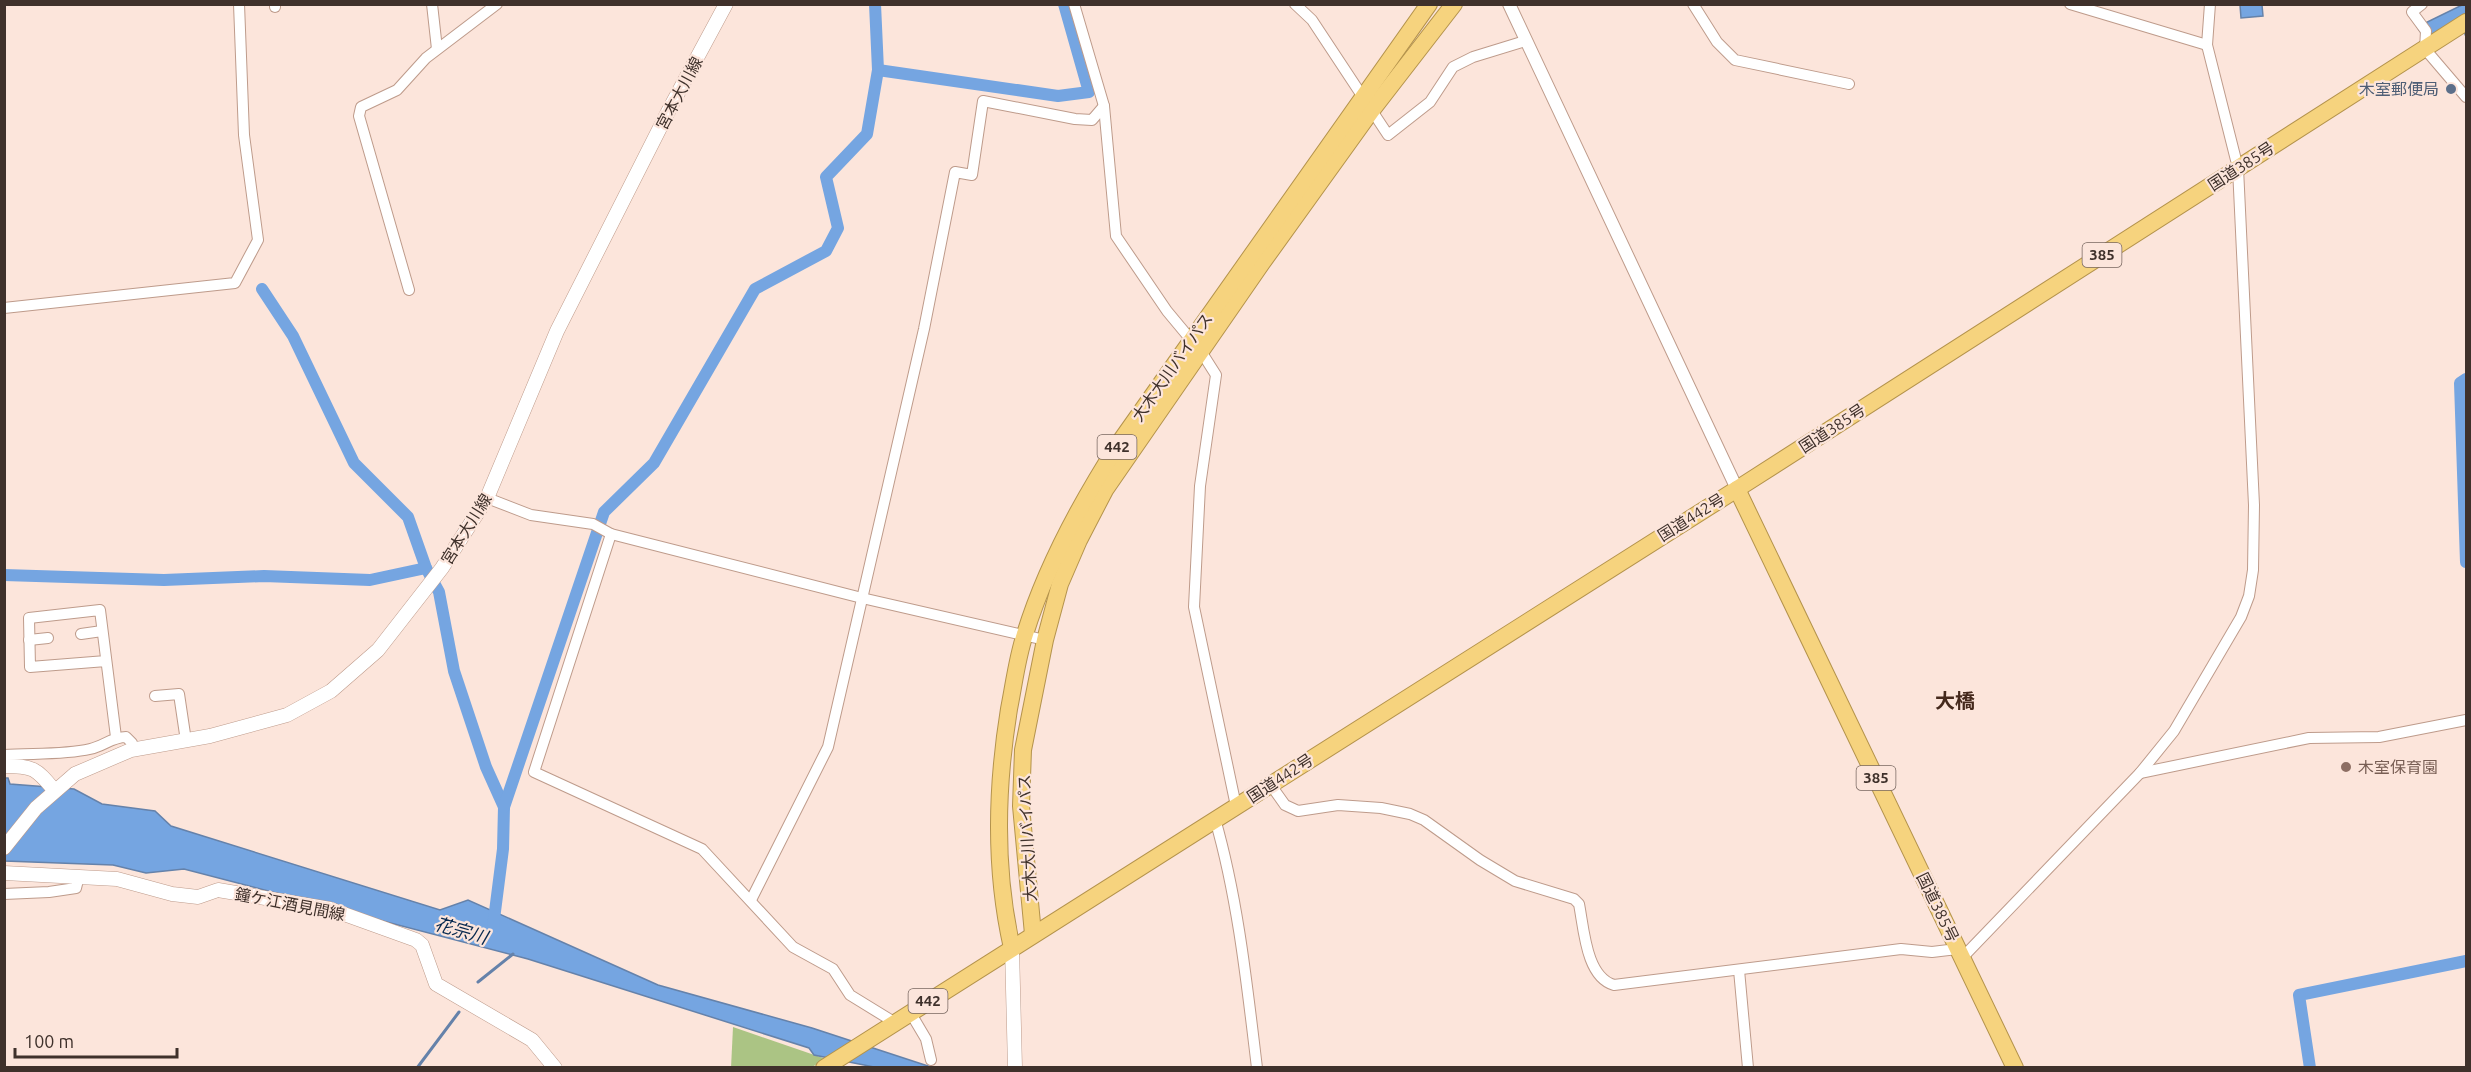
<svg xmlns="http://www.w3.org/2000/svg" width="2471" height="1072" viewBox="0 0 2471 1072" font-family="Ubuntu,'Noto Sans JP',sans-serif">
	<rect width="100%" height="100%" fill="#fce5db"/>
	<path fill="#abc484" d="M733 1027 826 1059 812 1067 731 1068Z"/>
	<g fill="#75a5e1" stroke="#6582aa" stroke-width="1.5">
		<path d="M2240 5H2262L2263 16 2241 18Z"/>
		<path d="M2462 5H2466V37L2460 19 2426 40 2417 27Z"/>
		<path d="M4 778H8L10 784 74 789 102 804 155 811 171 826 440 910 468 900 658 985 812 1028 931 1067H874L814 1055 809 1048 528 959 184 869 146 873 113 865 5 861Z"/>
	</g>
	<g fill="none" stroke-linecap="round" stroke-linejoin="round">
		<g stroke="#6582aa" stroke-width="3">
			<path d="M478 982 513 954"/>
			<path d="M417 1068 459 1012"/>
		</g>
		<g stroke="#75a5e1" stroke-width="12">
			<path d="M878 70 1058 96 1089 92 1064 4"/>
			<path d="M262 289 293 336 354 463 408 517 426 568 439 592 454 671 486 767 504 807 503 849 493 927"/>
			<path d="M2466 379 2460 383 2466 562"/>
			<path d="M4 575 164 580 264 576 370 580 426 568"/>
			<path d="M504 807 604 512 654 463 755 289 826 251 838 228 826 177 867 134 878 70 875 4"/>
			<path d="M2310 1068 2299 995 2466 961"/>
		</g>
		<g stroke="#be9b8b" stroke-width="12">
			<g id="minor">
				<path d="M275 4V7"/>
				<path d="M432 4 437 49"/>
				<path d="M1074 4 1104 106 1116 236 1167 311 1202 353 1216 375 1200 486 1194 607 1236 806"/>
				<path d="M1295 4 1312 20 1388 135 1430 102 1453 67 1473 57 1525 41"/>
				<path d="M1693 4 1717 42 1735 60 1849 84"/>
				<path d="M2070 4 2207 45"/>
				<path d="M2422 4 2412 12 2426 31 2425 49 2466 97"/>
				<path d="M409 290 359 116 361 107 397 90 426 58 497 4"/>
				<path d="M4 308 235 283 258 240 244 135 239 4"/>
				<path d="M487 498 531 515 593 524 611 534 862 598 1045 640"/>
				<path d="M611 534 534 772 702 849 793 947 833 969 850 995 894 1022"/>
				<path d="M81 634 102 631"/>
				<path d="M29 640 48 638"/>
				<path d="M106 661 30 667 29 618 100 610 116 737"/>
				<path d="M155 696 179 694 186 741"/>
				<path d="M4 755C32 753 64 755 90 749 104 746 112 737 126 737L132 743 131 750"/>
				<path d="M2140 773 2309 738 2379 737 2466 720"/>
				<path d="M1270 784 1285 805 1298 811 1338 805 1381 808 1410 814 1424 820 1480 860 1515 881 1574 899 1579 904C1584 929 1586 977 1614 985L1901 949 1932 952 1957 949"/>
				<path d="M1215 819C1238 899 1247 985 1257 1068"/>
				<path d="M4 894 49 892 76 888 79 876"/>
				<path d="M751 900 828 747 924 329 955 172 972 175 983 101 1075 119 1092 120 1104 106"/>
				<path d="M1962 958 2140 773 2174 731 2241 617 2249 596 2253 570 2254 505 2238 168 2207 45 2210 4"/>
				<path d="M1739 970 1748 1068"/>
				<path d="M910 1012 926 1039 931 1060"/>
			</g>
		</g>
		<g stroke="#be9b8b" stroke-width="14">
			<path id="tertiary" d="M1509 4 1737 489"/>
		</g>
		<g stroke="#be9b8b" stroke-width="15">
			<g id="secondary">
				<path d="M4 766C33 766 36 768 54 790"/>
				<path d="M4 848 36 808 75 774 131 750 210 736 287 715 331 691 378 650 442 568 487 498 557 331 671 106 726 4"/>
				<path d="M4 873 117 879 172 894 198 897 218 890 330 909 416 940 422 945 436 984 532 1040 555 1068"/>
				<path d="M1012 948 1015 1068"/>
			</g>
		</g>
		<g stroke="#b4934c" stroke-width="18">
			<g id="trunk">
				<path d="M1737 489 2015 1068"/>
				<path d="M1033 934 1021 806 1023 750 1045 640 1060 584 1079 540 1105 490 1262 263 1372 110 1454 4"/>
				<path d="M1012 948C994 869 996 789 1009 709 1014 684 1017 658 1025 634 1046 566 1081 502 1119 443L1429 4"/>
				<path d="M824 1068 1737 489 2466 22"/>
			</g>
		</g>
		<use href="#minor" stroke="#fff" stroke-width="10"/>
		<use href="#tertiary" stroke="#fff" stroke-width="12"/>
		<use href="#secondary" stroke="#fff" stroke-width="14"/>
		<use href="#trunk" stroke="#f6d37e" stroke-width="16"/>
	</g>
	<circle fill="#5c6f8a" stroke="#fce5db" stroke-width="2" cx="2451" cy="89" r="6"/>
	<circle fill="#8d6e63" stroke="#fce5db" stroke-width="2" cx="2346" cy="767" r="6"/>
	<g text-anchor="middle" stroke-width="4.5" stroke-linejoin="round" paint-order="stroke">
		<g fill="#fce5db" stroke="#786760" stroke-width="1.5">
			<rect x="2082.5" y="243" width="39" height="24" rx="4.5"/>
			<rect x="1097.5" y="435" width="39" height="24" rx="4.5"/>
			<rect x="1856.5" y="766" width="39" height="24" rx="4.5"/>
			<rect x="908.5" y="989" width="39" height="24" rx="4.5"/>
		</g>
		<g font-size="15" font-weight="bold" fill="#3f312b">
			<text x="2102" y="260">385</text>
			<text x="1117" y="452">442</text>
			<text x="1876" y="783">385</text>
			<text x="928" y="1006">442</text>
		</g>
		<g font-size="16" fill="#4e5e75" stroke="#fce5db" text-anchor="end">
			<text x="2439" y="95">木室郵便局</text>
		</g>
		<g font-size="16" fill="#3f312b" stroke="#fce5db">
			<text transform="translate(679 93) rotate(-62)" y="6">宮本大川線</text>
			<text transform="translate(2241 166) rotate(-33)" y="6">国道385号</text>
			<text transform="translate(1172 367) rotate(-55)" y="6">大木大川バイパス</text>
			<text transform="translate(1832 428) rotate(-33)" y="6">国道385号</text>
			<text transform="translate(1691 517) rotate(-32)" y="6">国道442号</text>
			<text transform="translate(466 529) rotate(-58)" y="6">宮本大川線</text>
			<text transform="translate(1280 778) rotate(-33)" y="6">国道442号</text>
			<text transform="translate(1027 838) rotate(-93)" y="6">大木大川バイパス</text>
			<text transform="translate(290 904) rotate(11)" y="6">鐘ケ江酒見間線</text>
			<text transform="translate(1938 907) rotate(64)" y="6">国道385号</text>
		</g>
		<g font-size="16" fill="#785e54" stroke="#fce5db" text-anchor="start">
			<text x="2358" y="773">木室保育園</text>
		</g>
		<g font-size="18" font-style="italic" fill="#07294f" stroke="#fce5db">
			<text transform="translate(461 931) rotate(16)" y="6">花宗川</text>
		</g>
		<g font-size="20" font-weight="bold" fill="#45291c" stroke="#fce5db">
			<text x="1955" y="708">大橋</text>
		</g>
	</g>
	<rect width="2471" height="1072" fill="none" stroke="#3f312b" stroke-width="12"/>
	<path d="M15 1048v9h162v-9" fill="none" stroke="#3f312b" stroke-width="3"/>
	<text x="24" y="1048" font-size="18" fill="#3f312b" stroke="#fce5db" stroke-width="4.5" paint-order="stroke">100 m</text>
</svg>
